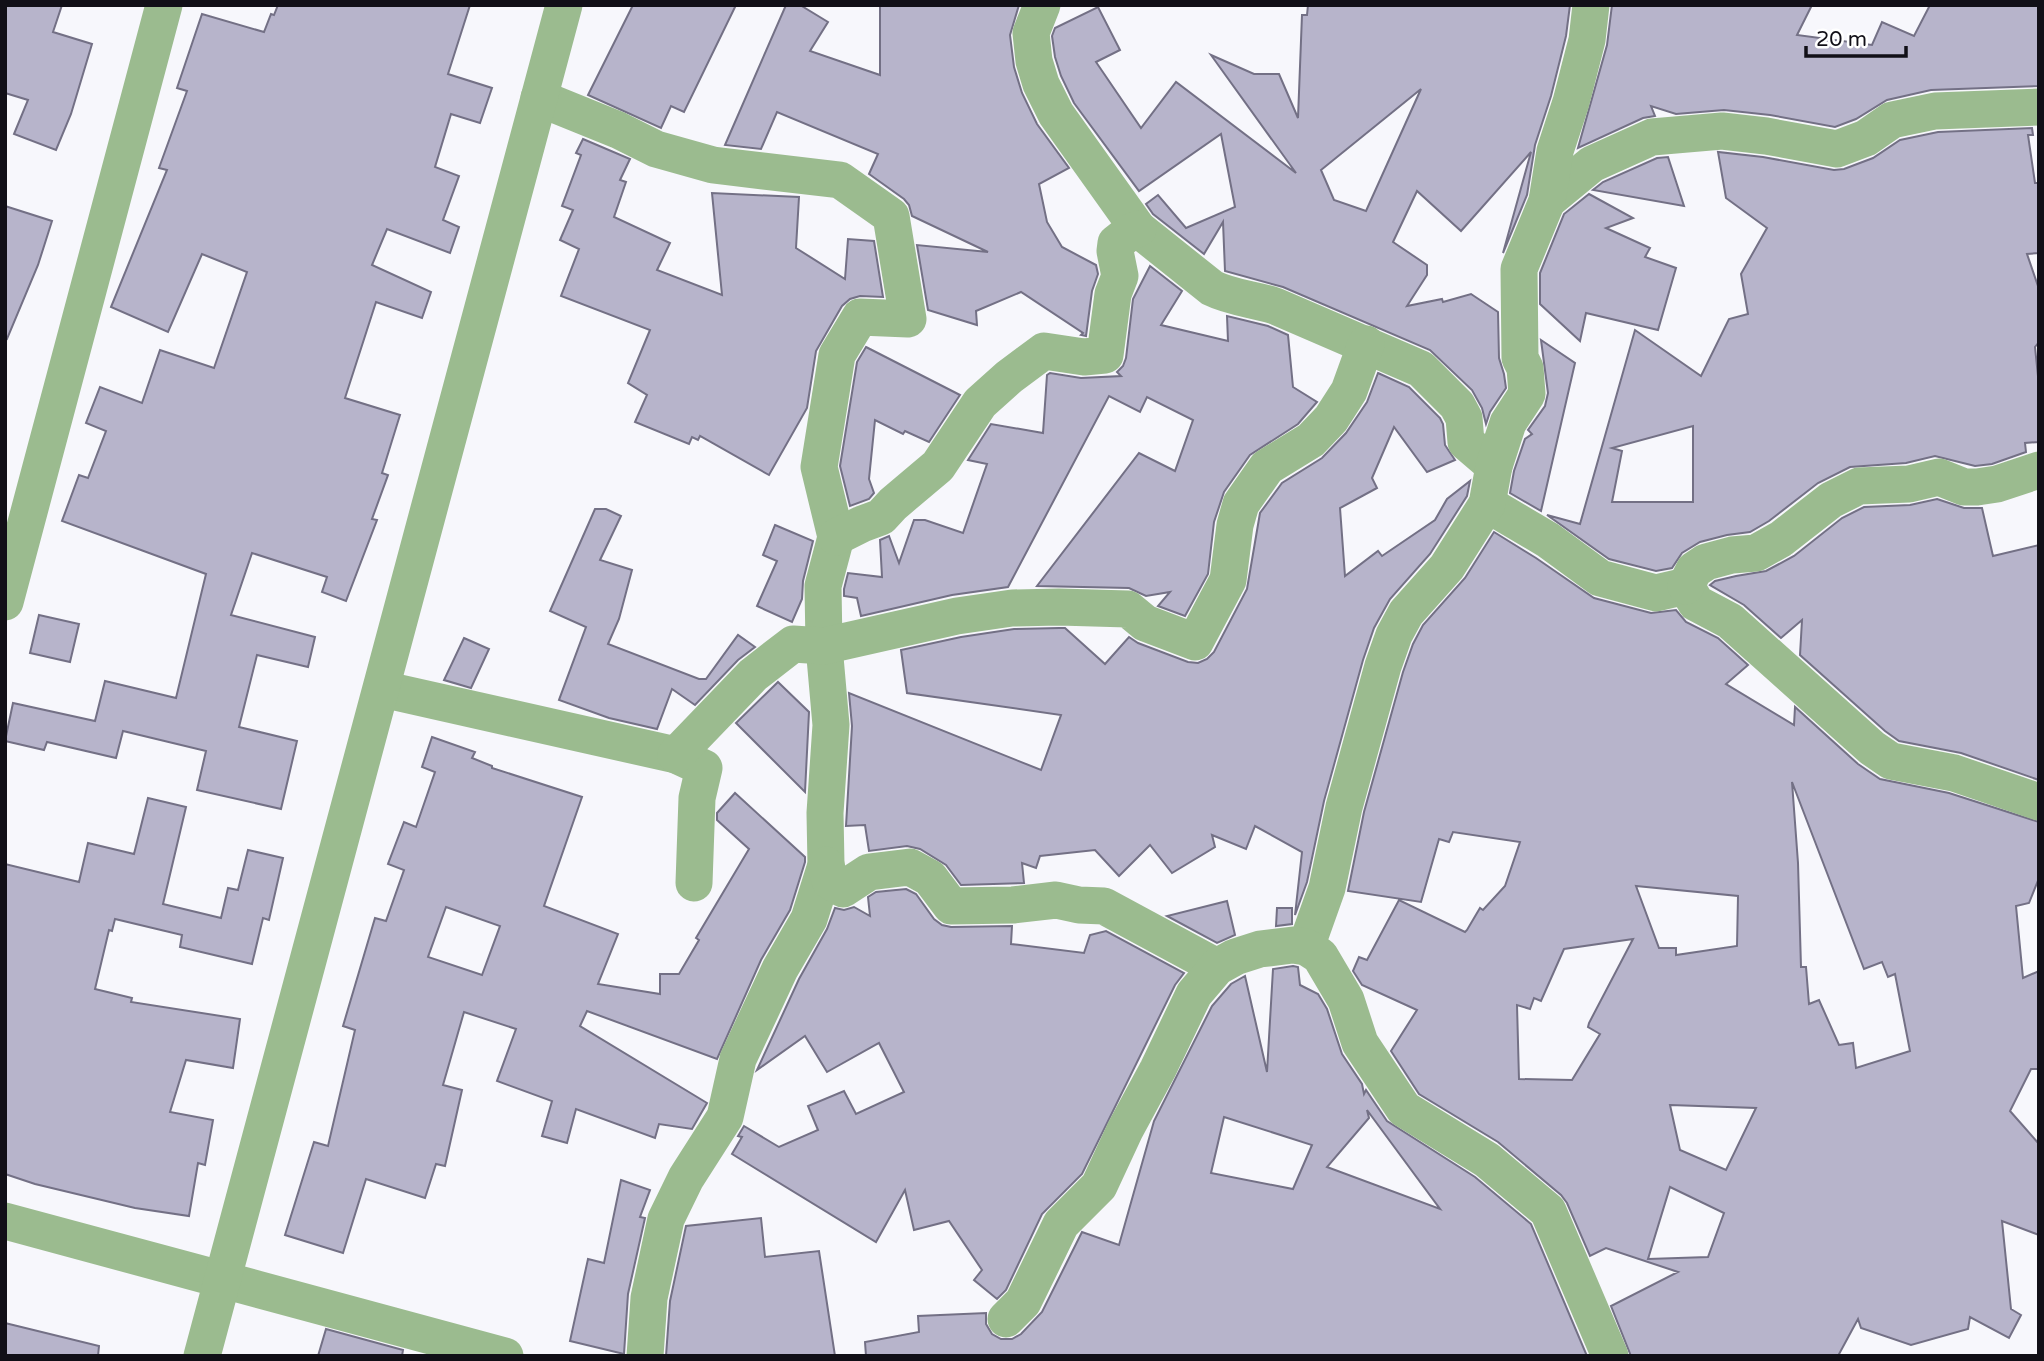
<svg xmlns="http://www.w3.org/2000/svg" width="2044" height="1361" viewBox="0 0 2044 1361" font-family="'Varela Round',sans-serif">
	<rect width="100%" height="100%" fill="#f7f7fc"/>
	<g fill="#b7b4cb" stroke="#737085" stroke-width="2" fill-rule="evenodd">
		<path d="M5 5H62L53 32 92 44 71 114 56 150 14 134 28 100 5 93Z"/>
		<path d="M278 5H470L448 74 492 88 480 123 451 114 435 167 459 176 443 220 459 227 450 253 387 229 372 265 431 292 422 318 376 302 345 398 400 415 382 473 388 475 372 519 377 520 346 601 322 592 327 577 252 553 231 615 315 637 308 667 257 655 239 727 297 741 281 809 197 790 206 751 123 731 116 758 47 742 44 750 5 741 13 703 95 721 105 681 176 698 206 574 62 521 79 475 88 478 106 431 86 423 100 387 142 403 160 350 214 368 247 272 202 254 168 332 111 307 167 170 159 168 187 91 177 88 202 14 264 32 271 14 274 15Z"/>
		<path d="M633 5H736L684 112 671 106 661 128 588 95Z"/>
		<path d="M786 5H800L828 22 810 51 880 75V5H1019L1010 35 1014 67 1022 93 1037 124 1069 168 1039 184 1047 222 1062 247 1096 265 1098 274 1092 291 1086 336 1081 335 1083 333 1021 292 976 311 977 325 928 310 917 245 988 252 912 216 909 205 904 199 869 174 878 154 777 112 761 149 725 145Z"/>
		<path d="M1308 5H1570L1566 36 1551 96 1535 145 1527 195 1503 253 1531 152 1461 231 1417 191 1393 242 1427 265V275L1407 306 1442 299 1443 302 1471 294 1498 312 1499 358 1504 374 1506 388 1490 412 1486 424 1482 408 1472 390 1430 350 1283 287 1225 271 1223 222 1204 254 1153 214 1146 204 1158 195 1186 228 1235 207 1221 134 1139 191 1074 103 1061 76 1055 57 1052 36 1055 28 1098 7 1120 50 1096 62 1141 128 1176 82 1296 173 1211 55 1254 74H1279L1298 118 1302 15H1307ZM1421 89 1366 211 1334 200 1321 170Z"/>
		<path d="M1612 5H1812L1797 35 1872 45 1882 22 1914 36 1930 5H2039V86L1931 90 1887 100 1856 119 1835 127 1770 115 1724 110 1676 114 1651 106 1655 116 1643 118 1578 148 1607 45Z"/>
		<path d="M2032 128 2033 135H2028L2035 183H2039V253L2027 254 2039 289V342L2035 347 2039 386V442L2025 443 2026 452 1992 464 1975 466 1935 456 1906 463 1850 467 1818 483 1769 521 1750 532 1727 535 1700 542 1682 553 1672 568 1656 571 1609 559 1547 515 1580 524 1635 330 1701 376 1729 319 1748 314 1741 274 1767 228 1726 198 1718 152 1763 157 1834 170 1844 169 1873 158 1900 140 1938 132ZM1693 426V502H1612L1622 451 1612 448Z"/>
		<path d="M583 139 630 159 620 180 626 182 614 217 670 243 657 270 722 295 712 193 799 197 796 248 845 279 848 239 874 241 883 297 860 296 850 299 842 306 816 351 807 408 769 475 700 436 698 440 692 437 689 444 635 422 647 395 628 383 650 330 561 296 579 249 560 240 573 210 562 206 581 155 576 153Z"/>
		<path d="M1668 157 1684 206 1593 190 1603 182 1657 158Z"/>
		<path d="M1589 194 1633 218 1606 228 1650 248 1645 257 1676 268 1658 330 1586 313 1580 341 1540 304V273L1564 214Z"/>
		<path d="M5 206 52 221 38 265 7 339 5 338Z"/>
		<path d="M1150 266 1182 291 1161 325 1228 341 1227 316 1268 326 1288 335 1293 387 1317 402 1298 424 1250 455 1224 492 1214 522 1208 574 1185 616 1158 606 1170 592 1146 596 1129 588 1037 586 1139 453 1175 471 1193 420 1147 397 1140 412 1109 396 1008 587 952 595 861 616 857 598 844 596V589L848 573 882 577 880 540 889 536 899 563 914 520H925L963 533 987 464 968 460 991 424 1043 433 1047 375 1050 373 1081 378 1121 376 1117 372 1123 366 1126 358 1133 299Z"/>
		<path d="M1541 340 1575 363 1541 511 1510 493 1514 471 1525 439 1532 434 1528 430 1545 406 1548 393Z"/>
		<path d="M866 347 960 395 929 442 905 431 903 434 875 420 869 479 874 493 869 499 850 506 840 466 857 362Z"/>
		<path d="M1378 373 1409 387 1440 418 1443 424 1445 445 1455 460 1427 472 1394 427 1372 478 1377 488 1340 508 1345 576 1378 551 1382 556 1435 520 1447 499 1470 481 1467 496 1430 554 1390 599 1374 628 1363 660 1324 801 1307 882 1295 915 1302 852 1255 826 1246 849 1212 835 1215 847 1172 873 1150 845 1119 876 1095 850 1040 856 1036 868 1022 863 1024 883 961 885 946 865 920 849 907 846 869 851 865 825 846 826 852 726 849 693 1041 770 1061 715 907 693 901 650 961 637 1014 629 1059 628H1065L1105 664 1129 637 1138 643 1188 662 1198 663 1207 659 1214 652 1247 589 1260 513 1282 483 1322 458 1346 433 1367 402Z"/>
		<path d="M1937 499 1964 508H1982L1993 556 2039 545V780L1961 753 1899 741 1885 731 1800 655 1802 620 1781 638 1744 605 1710 585 1715 581 1736 576 1766 571 1794 556 1842 518 1864 507 1910 505Z"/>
		<path d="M595 509H606L621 516 600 560 632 570 619 619 608 644 699 679H706L738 635 755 647 738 660 695 705 672 689 657 729 609 718 559 700 586 627 550 611Z"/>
		<path d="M775 525 813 541 803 581 802 599 792 622 757 606 777 561 763 555Z"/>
		<path d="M1494 532 1536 558 1594 598 1651 613 1676 610 1686 622 1718 638 1748 665 1726 684 1794 725 1795 707 1858 764 1880 779 1949 793 2039 822V878L2029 903 2016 906 2023 978 2039 971V1069H2031L2010 1111 2039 1144V1235L2002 1221 2011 1309 2021 1315 2009 1338 1970 1317 1968 1329 1911 1345 1861 1328 1858 1319 1838 1356H1631L1611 1306 1678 1272 1606 1248 1590 1256 1567 1203 1561 1195 1498 1142 1419 1094 1391 1051 1417 1010 1362 985 1353 971 1359 957 1367 960 1399 900 1465 932 1467 930 1480 908 1483 910 1505 886 1520 842 1453 832 1449 842 1439 839 1421 902 1348 891 1364 812 1403 672 1413 644 1423 625 1465 578ZM1792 782 1864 969 1882 962 1888 977 1895 974 1910 1051 1856 1068 1853 1043 1839 1045 1819 1000 1809 1004 1806 967H1801L1798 863ZM1636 886 1738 896 1737 946 1676 955V948H1659ZM1633 939 1589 1023 1588 1027 1600 1034 1572 1080 1519 1079 1517 1005 1530 1009 1534 998 1541 1001 1564 949ZM1670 1105 1756 1108 1726 1170 1680 1150ZM1670 1187 1724 1213 1708 1257 1648 1259Z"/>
		<path d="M39 615 79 624 70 662 30 653Z"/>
		<path d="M464 638 489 649 471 688 444 680Z"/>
		<path d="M778 682 809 712 805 792 736 723Z"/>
		<path d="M432 737 475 752 472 758 492 766V768L582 797 544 906 618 934 598 984 660 994V974H679L699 940 696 938 749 849 717 820V813L735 793 805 857V862L790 910 761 960 717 1059 587 1011 580 1026 707 1103 692 1129 659 1124 655 1138 576 1109 567 1143 542 1136 552 1101 497 1081 516 1029 464 1012 443 1085 462 1090 445 1166 436 1164 425 1198 366 1179 343 1253 285 1235 314 1142 328 1146 355 1030 343 1026 375 918 386 921 404 870 388 864 404 822 416 827 435 772 422 767ZM446 907 500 926 482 975 428 957Z"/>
		<path d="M148 798 186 807 163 904 221 918 228 888 238 890 248 850 283 858 269 920 263 918 252 964 180 947 182 935 115 919 112 931 109 930 95 989 132 998 131 1002 240 1019 233 1068 186 1060 170 1112 213 1120 205 1165 198 1163 189 1216 135 1208 35 1184 5 1174V864L79 882 88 843 134 854Z"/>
		<path d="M906 889 916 894 934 919 942 925 951 927 1012 926 1011 944 1084 953 1090 935 1106 931 1184 973 1175 985 1082 1174 1042 1214 1006 1290 997 1299 974 1280 982 1270 949 1221 914 1230 905 1190 876 1242 732 1154 742 1137 738 1136 744 1126 779 1147 818 1130 808 1106 844 1091 856 1114 904 1092 879 1043 827 1072 805 1036 757 1070 799 979 827 929 835 908 844 910 854 907 870 916 868 897 876 892Z"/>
		<path d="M1227 901 1235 935 1217 943 1167 916Z"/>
		<path d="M1277 908H1292V924L1276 926Z"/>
		<path d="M1293 966 1298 967 1300 985 1318 994 1327 1009 1342 1054 1362 1084 1364 1094 1366 1090 1387 1121 1475 1177 1531 1224 1587 1356H866L865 1342 919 1332 918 1316 986 1313V1324L992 1334 1001 1339H1012L1021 1334 1042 1312 1082 1232 1119 1245 1154 1121 1212 1006 1231 984 1245 976 1267 1072 1273 969ZM1367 1110 1440 1209 1327 1167 1369 1118ZM1224 1117 1312 1145 1293 1189 1211 1173Z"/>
		<path d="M621 1180 650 1190 640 1217 645 1218 628 1294 624 1354 570 1341 588 1259 604 1263Z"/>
		<path d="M761 1218 765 1257 819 1251 835 1356H666L670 1301 686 1226Z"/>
		<path d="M5 1323 99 1346 98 1356H5Z"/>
		<path d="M326 1329 403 1350 402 1356H318Z"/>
	</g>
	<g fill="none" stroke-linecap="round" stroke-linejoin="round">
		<g stroke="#9bbb8f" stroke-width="37">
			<path d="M1042 5 1031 33 1034 61 1041 84 1056 114 1138 229 1212 288C1232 298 1254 299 1275 306L1421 369 1457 405 1464 418 1466 442 1494 466"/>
			<path d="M539 98 618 130 656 149 713 165 840 180 891 216 908 319 860 317 837 355 819 467 836 537 823 586 824 646 831 725 825 813 826 865 809 919 780 969 738 1059 725 1117 686 1178 666 1219 649 1298 645 1356"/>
			<path d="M1547 201 1592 164 1652 137 1722 131 1766 136 1837 149 1866 138 1892 120 1935 111 2039 107"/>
			<path d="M1487 504 1548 540 1600 578 1656 593 1686 586 1696 603 1730 621 1872 748 1891 761 1954 773 2039 802"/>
			<path d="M836 537 862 524 881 517 893 504 938 466 980 403 1009 377 1044 351 1084 357 1105 355 1113 294 1120 276 1115 251 1116 243 1130 232 1138 229"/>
			<path d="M1686 586 1694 570 1706 562 1732 555 1756 553 1781 539 1831 500 1859 486 1909 484 1939 477 1964 487H1977L1997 484 2039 470"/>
			<path d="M5 602 164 5"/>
			<path d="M382 689 676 755 704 768 697 798 694 883"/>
			<path d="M676 755 753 675 793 644 824 646 957 616 1012 608 1059 607 1128 609 1145 623 1195 642 1228 580 1235 525 1241 504 1267 467 1311 440 1331 419 1349 391 1366 344"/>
			<path d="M826 865 830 881 843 889 869 872 910 867 930 878 951 906 1013 905 1056 900 1079 905 1104 906 1217 967"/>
			<path d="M1306 947 1327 888 1344 807 1383 666 1394 635 1406 613 1447 567 1487 504 1494 466 1508 423 1527 394 1525 368 1520 358 1519 269 1547 201 1555 151 1571 102 1587 40 1591 5"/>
			<path d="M5 1221 505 1356"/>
			<path d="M1006 1319 1023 1302 1061 1224 1099 1186 1125 1130 1158 1069 1194 994 1217 967 1235 957 1260 949 1293 945 1306 947 1320 956 1346 1000 1360 1043 1404 1109 1487 1160 1548 1211 1610 1356"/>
			<path d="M202 1356 564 5"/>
		</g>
	</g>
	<rect width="2044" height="1361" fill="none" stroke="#110f17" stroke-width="14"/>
	<path d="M1806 46v10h100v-10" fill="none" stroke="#110f17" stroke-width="3.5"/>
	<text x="1816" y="46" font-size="21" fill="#110f17" stroke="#ffffff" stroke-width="5" paint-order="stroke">20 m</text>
</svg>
